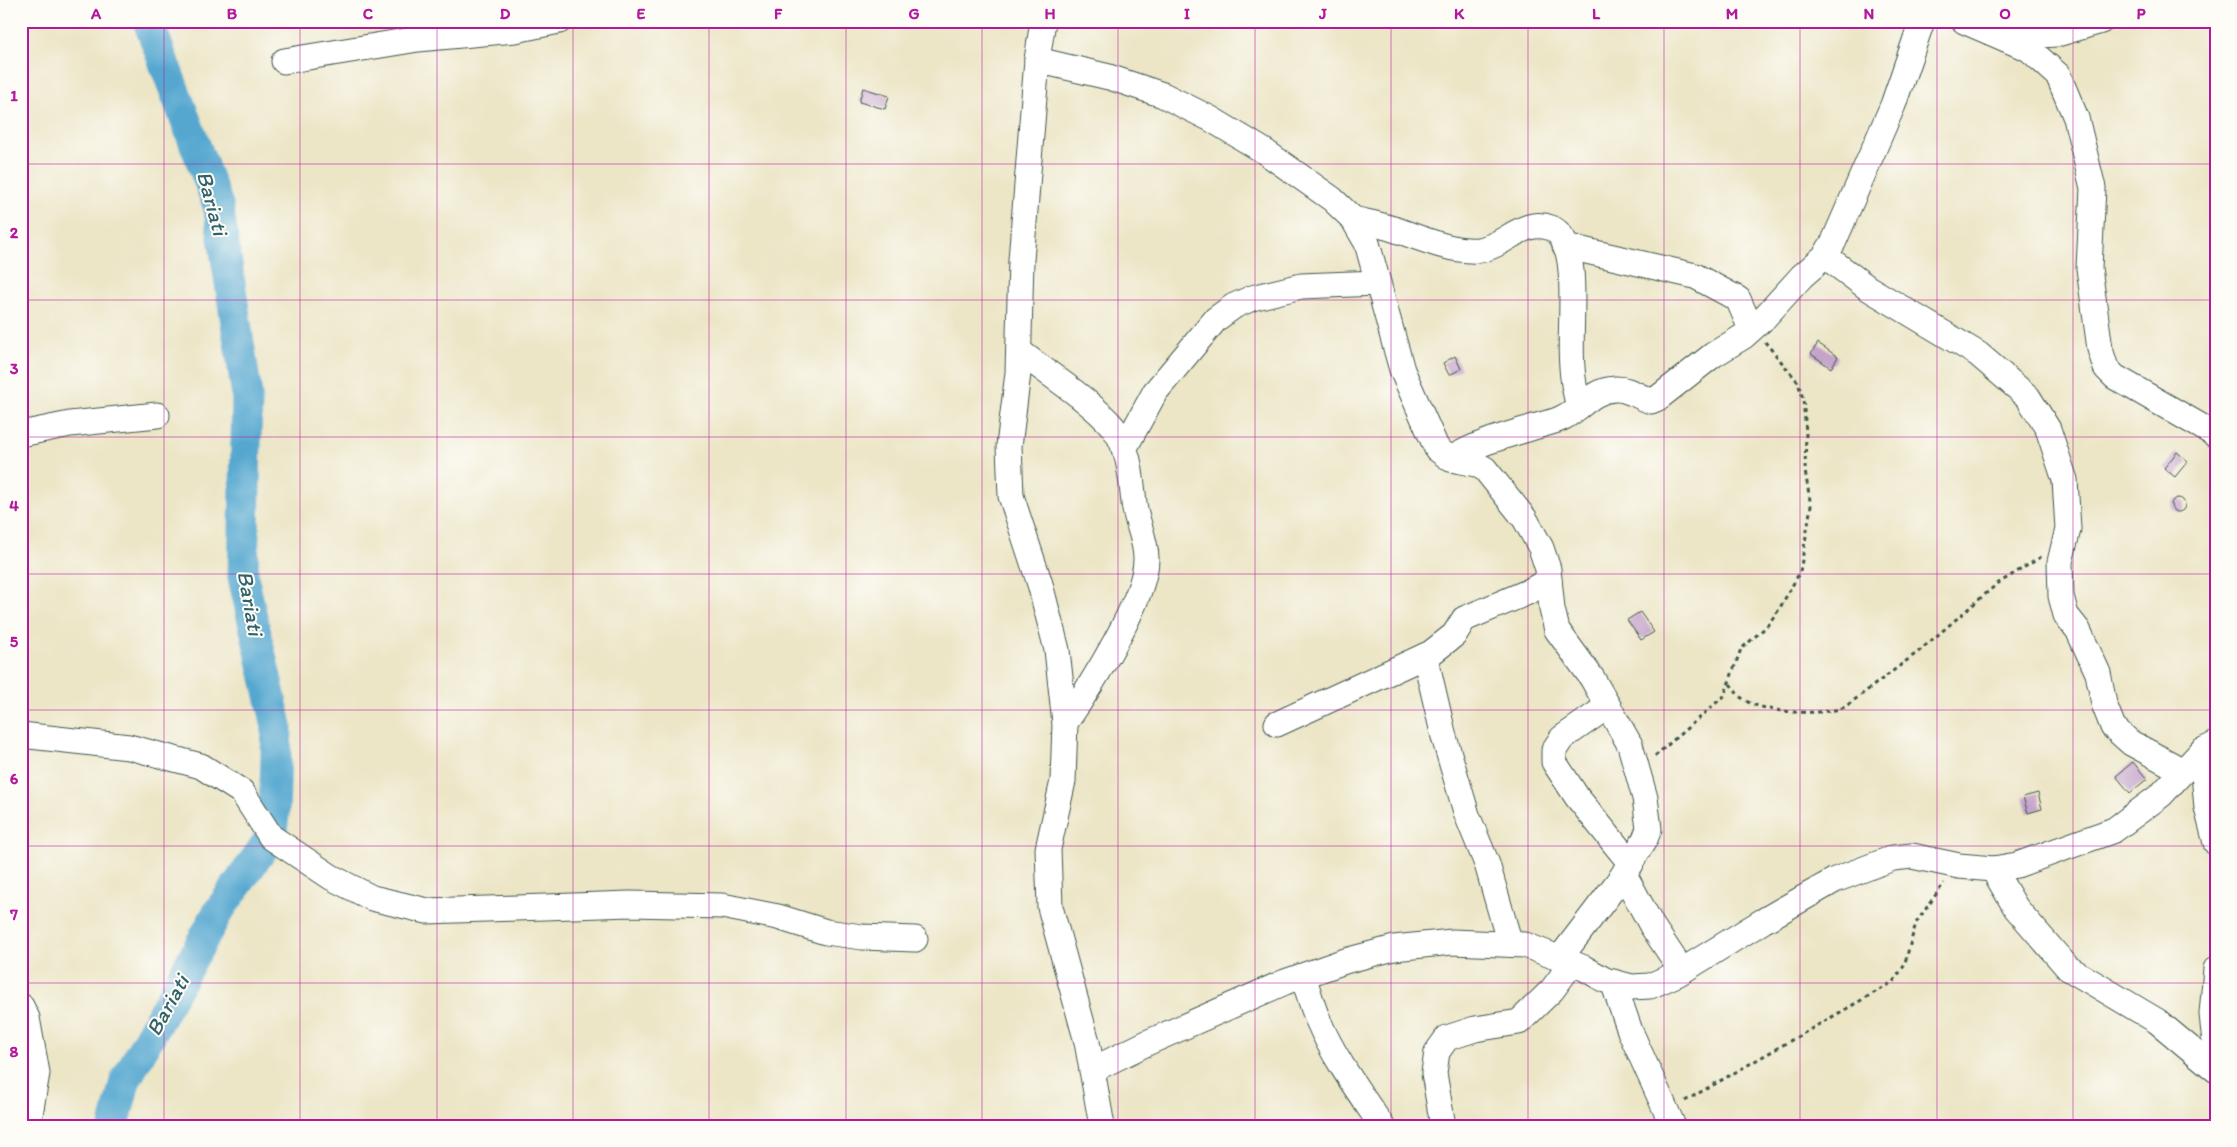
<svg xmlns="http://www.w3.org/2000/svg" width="2237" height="1147" viewBox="0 0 2237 1147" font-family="Itim,sans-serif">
	<rect width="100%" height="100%" fill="#fdfcf7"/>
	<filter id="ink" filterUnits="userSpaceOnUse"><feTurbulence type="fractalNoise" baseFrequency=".02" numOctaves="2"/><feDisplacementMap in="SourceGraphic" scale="10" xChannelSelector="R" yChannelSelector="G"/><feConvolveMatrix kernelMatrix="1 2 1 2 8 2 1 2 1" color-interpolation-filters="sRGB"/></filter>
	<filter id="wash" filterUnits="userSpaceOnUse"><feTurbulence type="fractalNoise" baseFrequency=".0096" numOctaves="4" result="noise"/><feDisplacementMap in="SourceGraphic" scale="20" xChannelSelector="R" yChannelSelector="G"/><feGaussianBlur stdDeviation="1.12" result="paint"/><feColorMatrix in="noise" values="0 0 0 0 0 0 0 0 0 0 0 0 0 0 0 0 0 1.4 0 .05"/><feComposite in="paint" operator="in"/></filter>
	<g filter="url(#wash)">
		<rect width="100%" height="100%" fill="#ece5c6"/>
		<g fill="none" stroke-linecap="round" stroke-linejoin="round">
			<path stroke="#54a7d0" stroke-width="31" d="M114 1126 125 1081 218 912 271 837 274 815 277 726 243 577 247 395 218 205 148 21"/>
		</g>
		<g id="blocks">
			<g fill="#c4a2ca">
				<path d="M863 88 889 96 885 109 859 102Z"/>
				<path d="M1818 343 1838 357 1831 368 1811 354Z"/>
				<path d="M1455 356 1461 369 1449 375 1443 363Z"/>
				<path d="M2177 452 2188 461 2175 477 2164 468Z"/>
				<circle cx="2178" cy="505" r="7"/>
				<path d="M1640 612 1654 632 1641 640 1627 620Z"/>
				<path d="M2133 762 2147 779 2130 793 2116 776Z"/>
				<path d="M2038 793 2042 809 2028 813 2023 797Z"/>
			</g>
		</g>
	</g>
	<g filter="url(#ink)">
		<use href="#blocks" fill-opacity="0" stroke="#3e564a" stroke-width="1"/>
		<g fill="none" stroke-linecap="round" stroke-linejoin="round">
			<g stroke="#3e564a" stroke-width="27">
				<g id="minor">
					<path d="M1043 21 1037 60 1021 260 1018 373 1009 446 1011 496 1040 584 1057 650 1065 723 1063 781 1048 849 1050 907 1087 1042 1102 1126"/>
					<path d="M1964 21 2029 49 2058 75 2076 118 2093 188 2089 268 2100 349 2106 368 2115 377 2216 435"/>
					<path d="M2006 37 2057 34 2101 21"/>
					<path d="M1037 60 1109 77 1163 95 1211 119 1264 151 1332 199 1353 219 1367 243 1402 370 1437 449 1451 459 1476 464 1485 469 1525 519 1541 548 1548 569 1552 609 1557 630 1592 678 1630 745 1645 798 1649 829 1645 839 1621 878 1560 958"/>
					<path d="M284 61 418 39 515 30 559 21"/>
					<path d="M1353 219C1365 222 1378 224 1390 228 1417 236 1449 252 1478 250 1505 247 1523 217 1551 228 1566 234 1570 257 1571 271 1575 316 1565 362 1579 406"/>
					<path d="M1565 246 1695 276 1738 299 1751 329"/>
					<path d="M1825 256 1868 288 1978 354 2028 397 2048 429 2065 480 2068 529 2060 562 2061 596 2066 615 2078 630 2098 673 2104 704 2113 727 2131 743 2183 771"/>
					<path d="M1019 351C1048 374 1090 400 1113 427 1130 449 1131 477 1134 503 1136 521 1146 540 1146 558 1147 598 1089 689 1065 723"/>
					<path d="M21 434 70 424 157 415"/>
					<path d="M1124 449 1155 392 1216 319 1234 306 1252 298 1301 286 1378 283"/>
					<path d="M1451 459C1476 443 1508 435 1537 426 1545 423 1555 422 1562 418 1581 409 1592 390 1615 389 1628 388 1639 397 1651 401L1658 398 1713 355 1744 336 1763 319 1802 276 1825 256 1834 241 1893 105 1922 21"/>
					<path d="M1425 656 1444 737 1467 815 1487 864 1510 944"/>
					<path d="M1608 706 1562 738 1554 750V762L1577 797 1631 864"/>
					<path d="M1277 724 1431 653 1454 635 1464 619 1528 592 1549 580"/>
					<path d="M21 735 129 747 201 766 242 792 271 837 331 877 372 898 427 911 630 904 722 906 778 917 826 932 862 937 915 939"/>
					<path d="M2202 751 2207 808 2216 843"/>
					<path d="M1993 869 2016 908 2068 968 2157 1021 2216 1070"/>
					<path d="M1624 874 1652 926 1682 971"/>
					<path d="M2216 969 2212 1014 2216 1054"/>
					<path d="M1303 976C1308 990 1312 1006 1318 1020 1334 1058 1359 1092 1382 1126"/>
					<path d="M1613 982 1630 1031 1673 1126"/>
					<path d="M21 1006 27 1018 37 1073 28 1126"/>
					<path d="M1092 1070 1149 1042 1285 982 1345 961 1394 948 1452 942 1525 945 1584 968 1605 980 1632 987 1650 986 1677 974 1763 921 1835 880 1893 858 1912 856 1959 866 1993 869 2017 865 2114 830 2161 795 2202 751 2216 744"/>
					<path d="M1443 1126 1434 1073 1437 1052 1447 1038 1475 1029 1519 1022 1552 990 1572 963"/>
				</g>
			</g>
			<g stroke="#3e564a" stroke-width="3" stroke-dasharray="4 4" stroke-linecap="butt">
				<path d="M1730 684C1734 688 1737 695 1742 698 1761 714 1824 716 1845 707L1918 652 1997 584 2041 557"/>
				<path d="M1655 756 1724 696 1741 649 1766 627 1778 611 1800 572 1811 506 1805 471 1806 432 1803 399 1798 382 1765 342"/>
				<path d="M1685 1101 1893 982 1904 966 1916 923 1944 883"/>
			</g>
			<use href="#minor" stroke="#fff" stroke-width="25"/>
		</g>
	</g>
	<path fill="none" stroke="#b5179e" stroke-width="1" stroke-opacity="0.55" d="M164 21V1126M300 21V1126M437 21V1126M573 21V1126M709 21V1126M846 21V1126M982 21V1126M1118 21V1126M1255 21V1126M1391 21V1126M1528 21V1126M1664 21V1126M1800 21V1126M1937 21V1126M2073 21V1126M21 164H2216M21 300H2216M21 437H2216M21 574H2216M21 710H2216M21 846H2216M21 983H2216"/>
	<g text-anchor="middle" stroke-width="4" stroke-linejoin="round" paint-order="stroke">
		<g font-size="22" font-style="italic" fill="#32626b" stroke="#fdfcf7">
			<text transform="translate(213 203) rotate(75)" y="8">Bariati</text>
			<text transform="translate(251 603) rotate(80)" y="8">Bariati</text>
			<text transform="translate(167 1005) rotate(-61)" y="8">Bariati</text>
		</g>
	</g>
	<rect width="2237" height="1147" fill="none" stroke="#fdfcf7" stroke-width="55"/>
	<rect x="28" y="28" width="2182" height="1092" fill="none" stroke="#b5179e" stroke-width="2"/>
	<g font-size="16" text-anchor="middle" font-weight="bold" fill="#b5179e">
		<text x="96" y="19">A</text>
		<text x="232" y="19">B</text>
		<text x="368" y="19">C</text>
		<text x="505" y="19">D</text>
		<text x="641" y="19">E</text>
		<text x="778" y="19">F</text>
		<text x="914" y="19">G</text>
		<text x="1050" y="19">H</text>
		<text x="1187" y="19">I</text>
		<text x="1323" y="19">J</text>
		<text x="1459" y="19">K</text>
		<text x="1596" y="19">L</text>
		<text x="1732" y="19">M</text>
		<text x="1869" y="19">N</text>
		<text x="2005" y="19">O</text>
		<text x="2141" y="19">P</text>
		<text x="14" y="101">1</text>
		<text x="14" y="238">2</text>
		<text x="14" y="374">3</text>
		<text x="14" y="511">4</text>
		<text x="14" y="647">5</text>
		<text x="14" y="784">6</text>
		<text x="14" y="920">7</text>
		<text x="14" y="1057">8</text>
	</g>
</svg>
